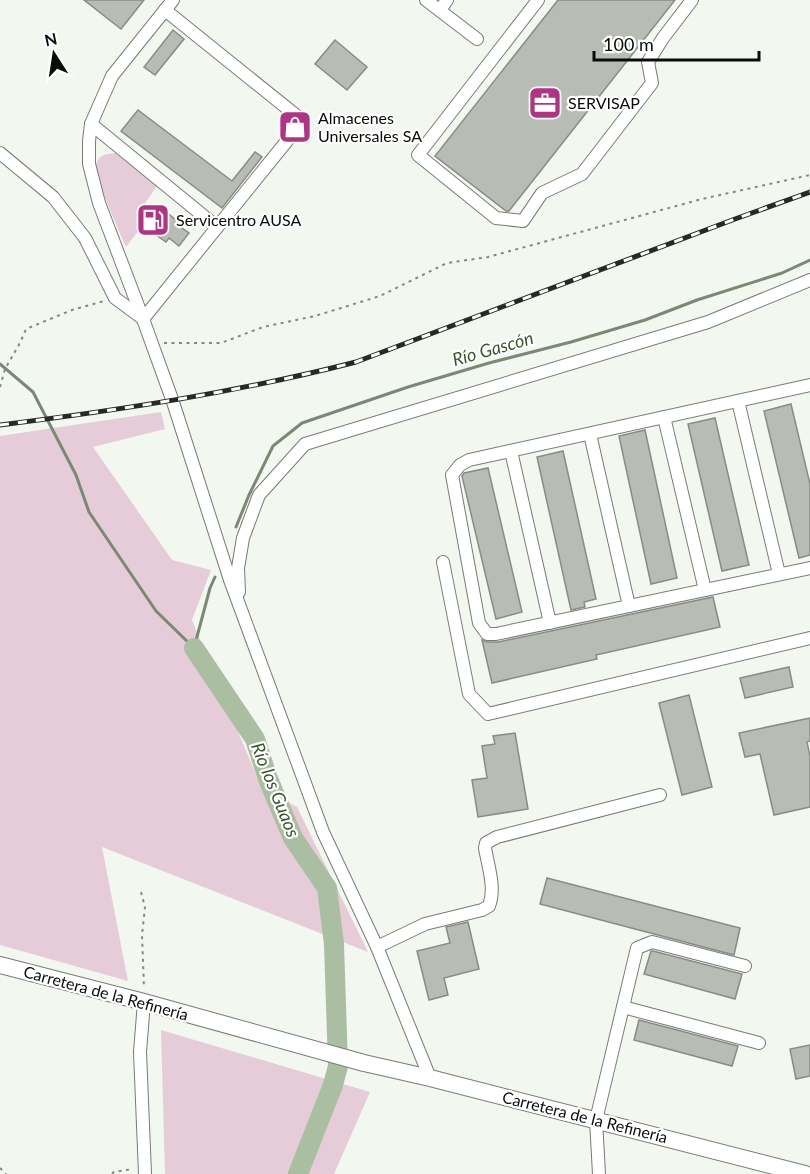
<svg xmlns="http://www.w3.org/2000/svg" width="810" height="1174" viewBox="0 0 810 1174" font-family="Lato,sans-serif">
	<rect width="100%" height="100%" fill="#f2f7f0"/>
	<g fill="#e6ccd9">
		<path d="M115 153 157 186 141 209 148 218 126 247C120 232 94 177 96 165 98 155 106 154 115 153Z"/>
		<path d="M161 412 165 429 93 447 172 560 211 570 192 620 261 787 297 807 368 952 102 847 128 981 0 945V436Z"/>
		<path d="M161 1030 370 1092 334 1174H165Z"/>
	</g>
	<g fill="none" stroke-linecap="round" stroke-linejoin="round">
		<g stroke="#7a8974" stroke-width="3">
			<path d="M0 364 33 392 76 475 89 512 156 611 194 648 210 588 215 577"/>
			<path d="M236 527 249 495 273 446 302 423 408 387 489 363 571 342 645 320 697 300 782 273 810 260"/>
		</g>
		<path stroke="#aabfa2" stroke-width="20" d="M194 648 255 739 268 779 293 838 327 888 334 944 338 1066 333 1085 298 1174"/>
	</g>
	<g fill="#b7bcb5" stroke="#888c86" stroke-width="1.5">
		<path d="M84 0H144L121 29Z"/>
		<path d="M558 0H675L509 211H506L435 156Z"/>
		<path d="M173 30 184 39 155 75 144 67Z"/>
		<path d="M335 40 367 67 347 90 315 64Z"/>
		<path d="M138 110 232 181 255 152 262 157 222 208 121 131Z"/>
		<path d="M165 211 181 224 179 226 189 233 179 246 169 238 166 242 149 230Z"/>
		<path d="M791 404 810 484V555L799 558 764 411Z"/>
		<path d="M715 418 749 565 722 571 688 424Z"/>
		<path d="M645 430 677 578 651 584 619 436Z"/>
		<path d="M563 451 596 599 584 602 585 607 571 610 537 457Z"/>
		<path d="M488 468 522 612 496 619 462 476 464 473Z"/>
		<path d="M713 597 720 627 596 655 597 659 492 683 482 640 487 642H498Z"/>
		<path d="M789 667 793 687 745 698 740 678Z"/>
		<path d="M689 695 712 787 682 795 659 703Z"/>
		<path d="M810 718V741L807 742 810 756V807L774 815 760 754 745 757 739 733Z"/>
		<path d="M515 733 528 809 478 817 472 780 487 778 482 746 495 744 493 736Z"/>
		<path d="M547 878 740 928 734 955 540 904Z"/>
		<path d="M468 922 479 969 444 978 448 995 429 1000 417 951 450 943 446 927Z"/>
		<path d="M651 951H653L742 974 735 999 644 974Z"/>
		<path d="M639 1020 738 1046 732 1066 634 1040Z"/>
		<path d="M810 1045V1076L796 1079 790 1049Z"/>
	</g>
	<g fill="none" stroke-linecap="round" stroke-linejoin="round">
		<g stroke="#777c75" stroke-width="14">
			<g id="minor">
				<path d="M173 0 112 76 91 124 89 141V164L99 203 143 319 173 402 230 580 323 832 377 947 430 1078"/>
				<path d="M426 0 477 39"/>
				<path d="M538 0 418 155 496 218 523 221 542 193 582 174 652 83 648 62 663 38 692 0"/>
				<path d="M440 10 447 0"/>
				<path d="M91 124 217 227"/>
				<path d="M0 153 53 197 85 238 115 298 142 318"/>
				<path d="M143 319 303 121 165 10"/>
				<path d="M810 385 469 460 460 465 452 475 479 623 487 634H496L810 568"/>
				<path d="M738 401 779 574"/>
				<path d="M664 417 705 590"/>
				<path d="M590 434 629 606"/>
				<path d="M511 451 550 623"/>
				<path d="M443 562 469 694 488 714 810 638"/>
				<path d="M239 592 238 568 243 538 259 495 305 444 708 322 810 280"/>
				<path d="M377 947 425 924 482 910 489 906C496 888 488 866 485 848L486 843 497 837 660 795"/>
				<path d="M144 1002 140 1052 145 1174"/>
				<path d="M623 1007 759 1043"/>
				<path d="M599 1174 596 1120 637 948 652 942 745 966"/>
			</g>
		</g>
		<g stroke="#777c75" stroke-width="18">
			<path id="major" d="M0 965 144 1002 364 1063 430 1078 805 1174"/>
		</g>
		<g stroke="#848883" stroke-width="2" stroke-dasharray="3 4.5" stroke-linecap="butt">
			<path d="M164 343H221L263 327 315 316 380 296 447 263 488 257 702 199 810 175"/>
			<path d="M0 387 5 369 20 343 26 329 72 310 104 301"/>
			<path d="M141 892 145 907 142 935 144 988"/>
			<path d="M0 1168 6 1174"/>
			<path d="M112 1174 114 1172 133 1169"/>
		</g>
		<use href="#minor" stroke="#fff" stroke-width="12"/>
		<use href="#major" stroke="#fff" stroke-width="16"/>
		<g stroke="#272926" stroke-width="5">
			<path id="rail" d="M0 425C120 410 239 392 356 362L735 219 810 192"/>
		</g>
		<use href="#rail" stroke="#fff" stroke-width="3" stroke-dasharray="9" stroke-linecap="butt"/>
	</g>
	<defs>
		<g id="office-square" transform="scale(1.725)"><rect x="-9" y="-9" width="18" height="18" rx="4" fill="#b13383" stroke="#fff"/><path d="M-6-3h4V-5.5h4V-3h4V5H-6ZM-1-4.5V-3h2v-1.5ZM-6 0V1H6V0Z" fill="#fff"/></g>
		<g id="shop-square" transform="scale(1.725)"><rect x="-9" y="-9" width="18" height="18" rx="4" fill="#b13383" stroke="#fff"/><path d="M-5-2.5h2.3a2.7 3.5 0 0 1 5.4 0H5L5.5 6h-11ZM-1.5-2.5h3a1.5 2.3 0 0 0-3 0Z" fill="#fff"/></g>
		<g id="fuel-square" transform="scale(1.725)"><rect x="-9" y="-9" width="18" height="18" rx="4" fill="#b13383" stroke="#fff"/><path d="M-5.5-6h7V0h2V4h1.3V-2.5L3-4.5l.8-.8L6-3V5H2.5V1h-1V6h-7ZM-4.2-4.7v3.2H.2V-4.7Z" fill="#fff"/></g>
	</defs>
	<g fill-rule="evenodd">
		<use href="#office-square" x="545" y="103"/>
		<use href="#shop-square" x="295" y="127"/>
		<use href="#fuel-square" x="153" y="220"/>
	</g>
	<g text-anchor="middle" stroke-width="4.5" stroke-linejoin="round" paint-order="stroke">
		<g font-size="16" fill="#0a0c0a" stroke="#fff" text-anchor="start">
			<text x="568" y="109">SERVISAP</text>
			<text x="318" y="124">Almacenes<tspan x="318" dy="18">Universales SA</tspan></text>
			<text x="176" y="226">Servicentro AUSA</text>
		</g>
		<g font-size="16" fill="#0a0c0a" stroke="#fff">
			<text transform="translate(106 993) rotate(15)" y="6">Carretera de la Refinería</text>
			<text transform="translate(585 1117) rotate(14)" y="6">Carretera de la Refinería</text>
		</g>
		<g font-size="18" font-style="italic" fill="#37562b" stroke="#fff">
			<text transform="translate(493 349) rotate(-16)" y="6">Río Gascón</text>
			<text transform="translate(275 790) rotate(68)" y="6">Río los Guaos</text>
		</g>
	</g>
	<g transform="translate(54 54) rotate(348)" stroke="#ffffff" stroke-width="4.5" paint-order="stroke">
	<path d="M0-4.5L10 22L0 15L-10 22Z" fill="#0a0c0a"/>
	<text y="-9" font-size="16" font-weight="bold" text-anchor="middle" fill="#0a0c0a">N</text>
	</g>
	<path d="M594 51v9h165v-9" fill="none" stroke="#0a0c0a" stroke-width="3"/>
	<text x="603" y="51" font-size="18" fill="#0a0c0a" stroke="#ffffff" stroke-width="4.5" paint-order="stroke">100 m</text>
</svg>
